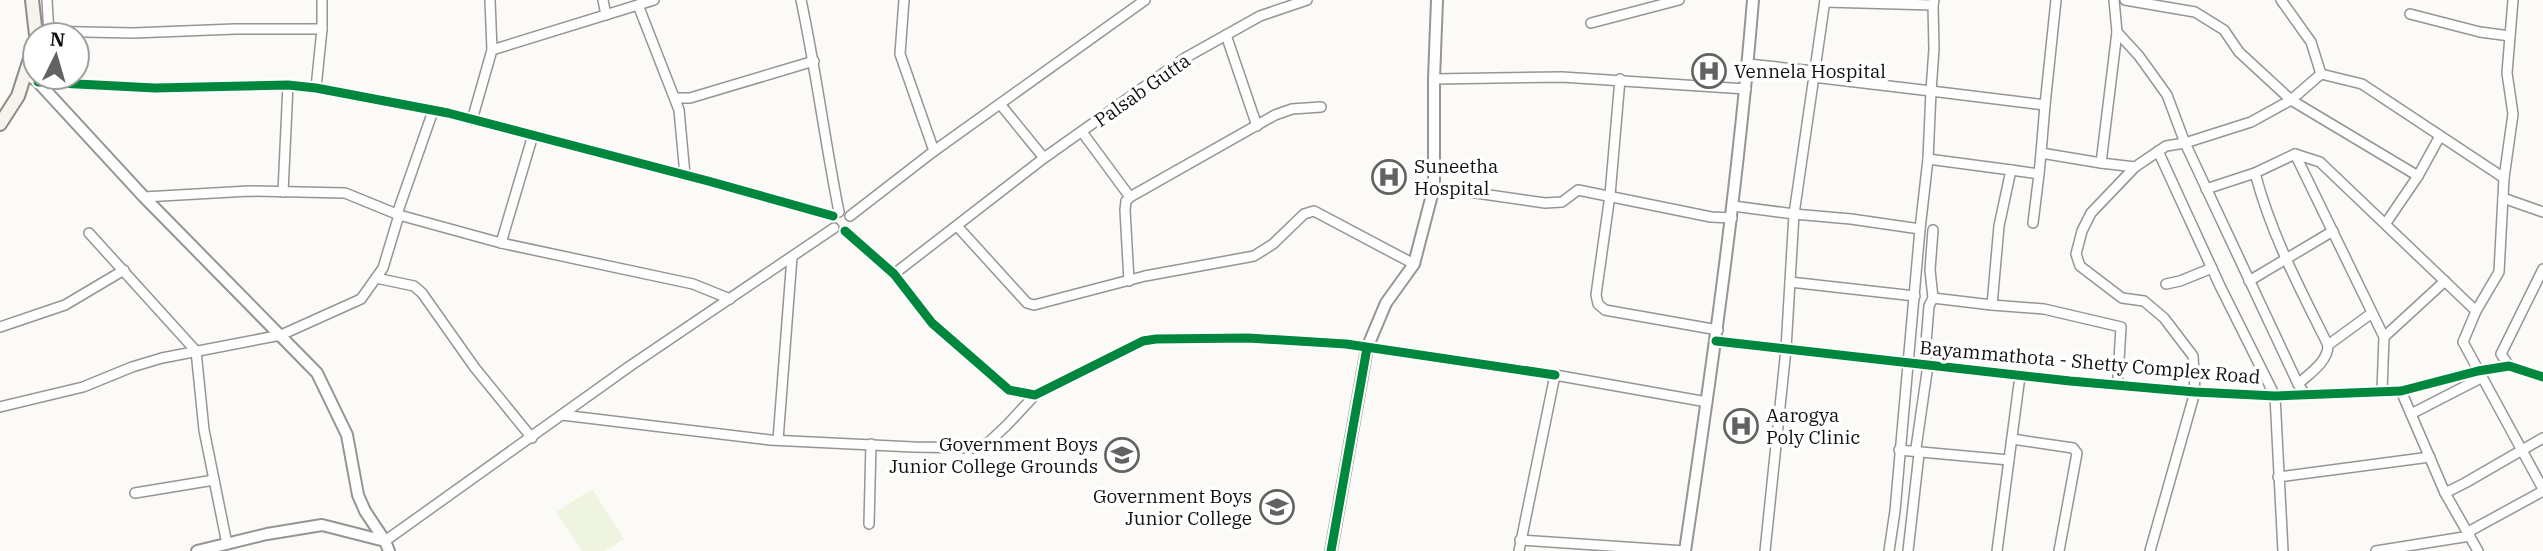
<svg xmlns="http://www.w3.org/2000/svg" width="2543" height="551" viewBox="0 0 2543 551" font-family="'IBM Plex Serif',serif">
	<rect width="100%" height="100%" fill="#fbfaf6"/>
	<path fill="#eff4e1" d="M592 489 624 539 605 551H582L556 512Z"/>
	<g fill="none" stroke-linecap="round" stroke-linejoin="round">
		<g stroke="#969594" stroke-width="12">
			<g id="minor">
				<path d="M47 0 49 35"/>
				<path d="M490 0 492 50"/>
				<path d="M603 0 606 15"/>
				<path d="M801 0C816 70 825 142 839 212"/>
				<path d="M904 0 900 54 934 151"/>
				<path d="M1825 0 1794 214 1851 219 1920 229 1895 511 1889 551"/>
				<path d="M2114 0 2117 32 2139 56 2167 95 2185 143 2251 122 2291 100 2239 52 2224 30 2195 12 2125 0"/>
				<path d="M2281 0 2311 42 2321 74 2291 100 2418 176"/>
				<path d="M2513 0 2507 73 2513 114 2504 178 2499 272 2476 311 2463 342 2543 489"/>
				<path d="M1825 2 1933 5 1934 0"/>
				<path d="M638 5 679 110 685 175"/>
				<path d="M2410 14 2480 32 2510 36"/>
				<path d="M1591 23 1679 0"/>
				<path d="M36 31 133 33 235 29H322V0"/>
				<path d="M2117 32 2101 163 2135 167 2166 146 2185 143 2298 384"/>
				<path d="M1226 35 1257 126"/>
				<path d="M1748 64 1814 71"/>
				<path d="M2321 74 2362 84 2504 178"/>
				<path d="M1813 77 1931 91 1934 49 1933 5"/>
				<path d="M1434 79 1562 77 1746 89"/>
				<path d="M1620 79 1610 195 1596 295 1598 304 1605 310 1718 330"/>
				<path d="M38 82 155 88 288 85 316 88 448 113 708 181 833 216"/>
				<path d="M316 88 322 29"/>
				<path d="M675 98H690L814 61"/>
				<path d="M1000 104 1044 158 1185 58 1260 16 1307 0"/>
				<path d="M472 120 492 50 654 0"/>
				<path d="M1082 132 1130 197"/>
				<path d="M2158 151 2220 286 2275 396 2283 551"/>
				<path d="M2041 153 2045 105"/>
				<path d="M2295 154 2320 162 2476 311"/>
				<path d="M1928 159 1931 91 2045 105 2056 0"/>
				<path d="M2135 167 2091 213 2082 231 2076 254 2080 266 2122 298 2144 301 2164 318 2193 356 2195 392 2150 551"/>
				<path d="M2011 170 2039 174 2033 223"/>
				<path d="M2039 174 2041 153 2101 163"/>
				<path d="M1434 187 1545 203 1562 202 1578 190 1711 217 1732 218"/>
				<path d="M2206 189 2255 173"/>
				<path d="M283 192 288 85"/>
				<path d="M2503 198 2543 212"/>
				<path d="M1733 206 1794 214 1786 349 1765 551"/>
				<path d="M397 214 433 111"/>
				<path d="M399 215 501 243 693 284 730 299"/>
				<path d="M850 216 934 151 1145 0"/>
				<path d="M2386 223 2418 176 2440 136"/>
				<path d="M957 226 1027 303 1034 305 1145 276 1254 256 1273 244 1304 214 1314 211 1414 264"/>
				<path d="M1920 229 1928 159 2011 170 1999 226 1992 305 2044 309 2121 327 2118 377"/>
				<path d="M845 231 894 274 932 323 1009 390 1035 395 1143 341 1156 339 1248 338 1346 344 1555 375"/>
				<path d="M89 233 196 351 204 430 227 544"/>
				<path d="M501 243 533 135"/>
				<path d="M894 274 1044 158"/>
				<path d="M376 278 414 286 422 293 475 368 532 438"/>
				<path d="M1129 281 1125 210 1126 201 1130 197 1275 115 1292 109 1321 107"/>
				<path d="M2249 281 2333 231"/>
				<path d="M1790 282 1915 296"/>
				<path d="M2166 284 2180 281 2212 268"/>
				<path d="M1933 298 1992 305"/>
				<path d="M0 327 65 305 124 270"/>
				<path d="M2384 337 2445 281"/>
				<path d="M1716 341 2070 381 2195 392 2275 396 2401 391 2478 371 2509 366 2543 377"/>
				<path d="M2328 345 2372 313"/>
				<path d="M2509 366 2501 354 2543 269"/>
				<path d="M2401 391 2445 493 2478 551"/>
				<path d="M2305 394 2298 384C2310 373 2328 362 2328 345 2300 289 2271 234 2255 173L2295 154 2384 337 2382 391"/>
				<path d="M0 407 83 387 132 367 162 358 281 335 361 299 383 268 399 215 345 193 249 191 144 197"/>
				<path d="M2411 414 2481 378"/>
				<path d="M562 415 770 440 913 447 977 448 989 442 1007 425 1035 395"/>
				<path d="M2012 439 2073 448 2077 453 2059 551"/>
				<path d="M778 440 792 257"/>
				<path d="M1899 450 2009 460"/>
				<path d="M2278 477 2430 457"/>
				<path d="M135 493 214 480"/>
				<path d="M2445 493 2465 483 2543 438"/>
				<path d="M869 524 871 444"/>
				<path d="M2468 532 2543 491"/>
				<path d="M1520 540 1685 551"/>
				<path d="M385 541 630 366 834 228"/>
				<path d="M1519 551 1555 375 1707 402"/>
				<path d="M1908 551 1919 454 1916 448 1928 365 1925 355 1929 306 1933 298 1930 270 1933 230"/>
				<path d="M1997 551 2020 376"/>
				<path d="M2376 551 2470 536"/>
			</g>
		</g>
		<g stroke="#969594" stroke-width="14">
			<g id="tertiary">
				<path d="M25 72 38 82 144 197 317 373 347 435 358 495 365 511 385 541 389 551"/>
				<path d="M197 551 267 534 322 525 385 541"/>
				<path d="M1331 551 1367 348 1386 303 1414 264 1434 187V79L1437 0"/>
				<path d="M1685 551C1712 368 1738 185 1753 0"/>
			</g>
		</g>
		<g stroke="#8c8c8a" stroke-width="16">
			<g id="secondary">
				<path d="M32 0 36 35"/>
				<path d="M0 124 18 96 35 43"/>
			</g>
		</g>
		<use href="#minor" stroke="#fefefe" stroke-width="9"/>
		<use href="#tertiary" stroke="#fefefe" stroke-width="10"/>
		<use href="#secondary" stroke="#f5f3ec" stroke-width="12"/>
		<g stroke="#fff" stroke-width="13">
			<g id="cycleway">
				<path d="M38 82 155 88 288 85 316 88 448 113 708 181 833 216"/>
				<path d="M845 231 894 274 932 323 1009 390 1035 395 1143 341 1156 339 1248 338 1346 344 1555 375"/>
				<path d="M1716 341 2070 381 2195 392 2275 396 2401 391 2478 371 2509 366 2543 377"/>
				<path d="M1331 551 1367 348"/>
			</g>
		</g>
		<use href="#cycleway" stroke="#00873e" stroke-width="9"/>
	</g>
	<defs>
		<g id="hospital-ring" transform="scale(1.75)"><circle r="9.5" fill="#fff" stroke="#626260" stroke-width="1.5"/><path d="M-5-5h3v3.5h4V-5h3V5h-3V1.5h-4V5h-3Z" fill="#626260"/></g>
		<g id="university-ring" transform="scale(1.75)"><circle r="9.5" fill="#fff" stroke="#626260" stroke-width="1.5"/><path d="M0-5L7-2L0 1L-7-2ZM-4 1L0 2.5L4 1V4Q0 6-4 4Z" fill="#626260"/></g>
	</defs>
	<g fill-rule="evenodd">
		<use href="#hospital-ring" x="1709" y="71"/>
		<use href="#hospital-ring" x="1389" y="177"/>
		<use href="#hospital-ring" x="1741" y="426"/>
		<use href="#university-ring" x="1122" y="455"/>
		<use href="#university-ring" x="1277" y="507"/>
	</g>
	<g text-anchor="middle" stroke-width="7" stroke-linejoin="round" paint-order="stroke">
		<g font-size="19" fill="#101010" stroke="#fff" text-anchor="start">
			<text x="1734" y="78">Vennela Hospital</text>
			<text x="1414" y="173">Suneetha<tspan x="1414" dy="22">Hospital</tspan></text>
			<text x="1766" y="422">Aarogya<tspan x="1766" dy="22">Poly Clinic</tspan></text>
			<text x="1098" y="451" text-anchor="end">Government Boys<tspan x="1098" dy="22">Junior College Grounds</tspan></text>
			<text x="1252" y="503" text-anchor="end">Government Boys<tspan x="1252" dy="22">Junior College</tspan></text>
		</g>
		<g font-size="19" fill="#101010" stroke="#fff">
			<text transform="translate(1142 90) rotate(-35)" y="7">Palsab Gutta</text>
			<text transform="translate(2090 362) rotate(5)" y="7">Bayammathota - Shetty Complex Road</text>
		</g>
	</g>
	<g transform="translate(56 56) rotate(5)"><circle r="33" fill="#ffffff" stroke="#9f9f9f" stroke-width="2"/>
	<path d="M0-5L12 26L0 18L-12 26Z" fill="#626260"/>
	<text y="-10" font-size="19" font-weight="bold" text-anchor="middle" fill="#101010">N</text>
	</g>
</svg>
